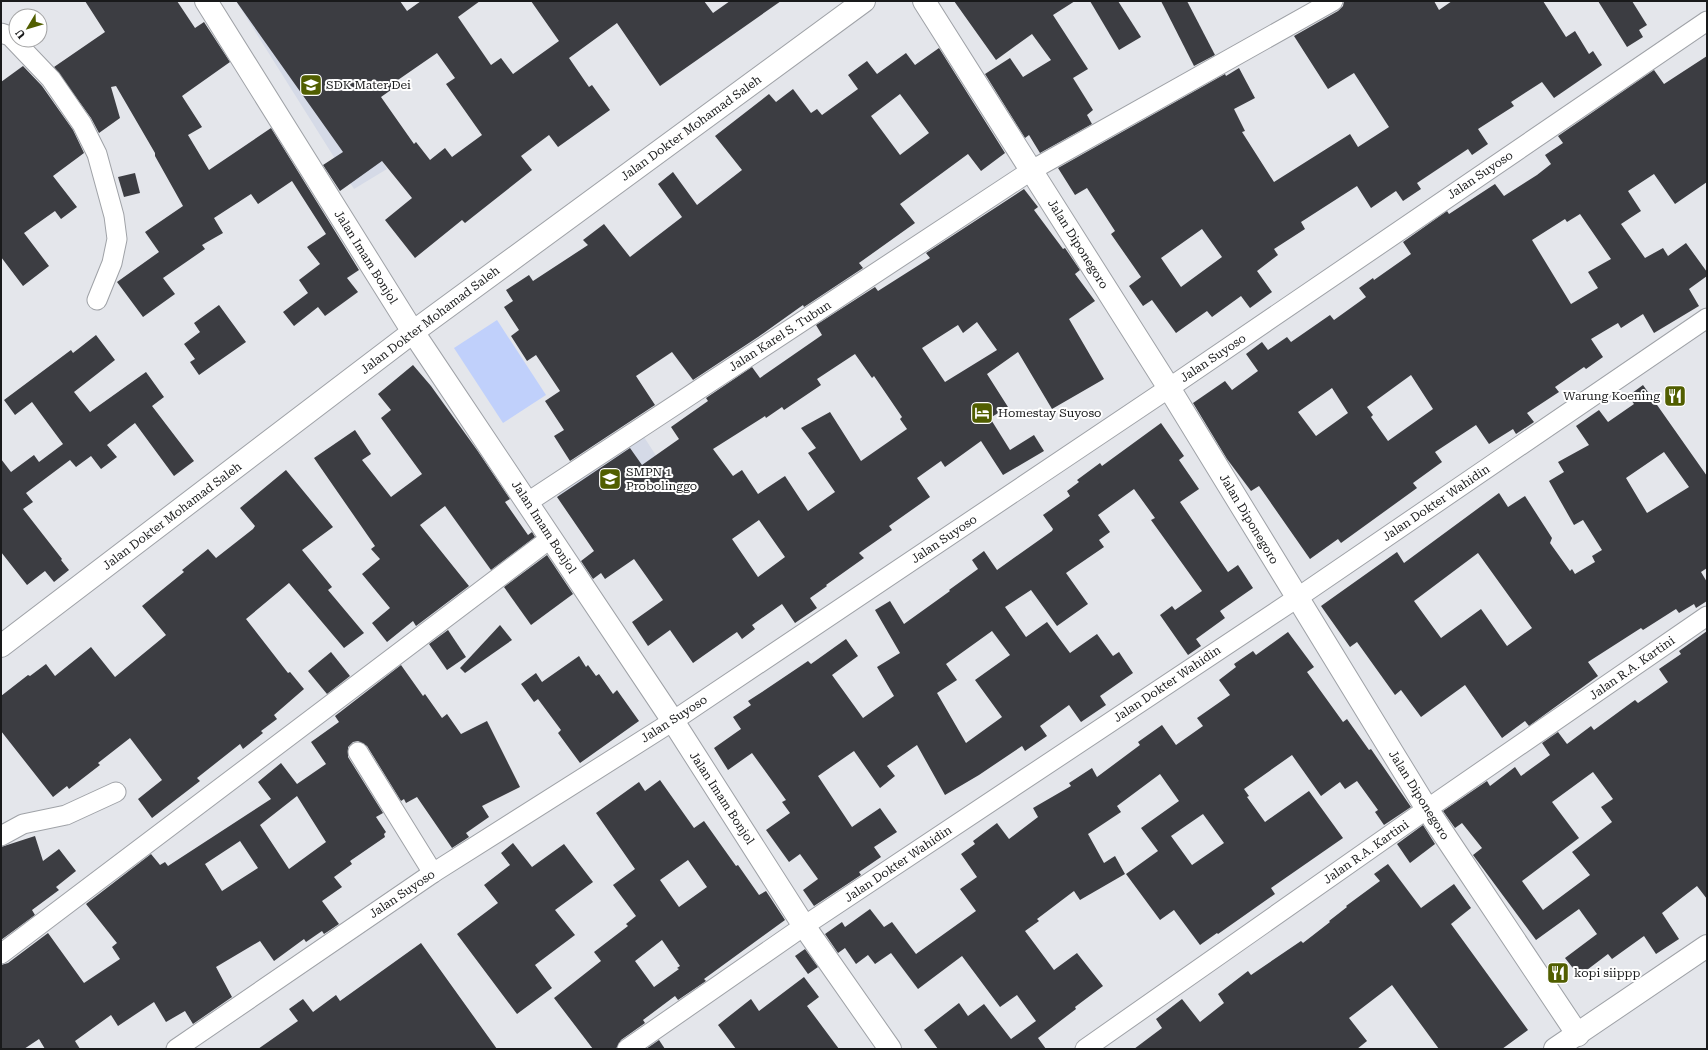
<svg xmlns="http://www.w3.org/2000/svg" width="1708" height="1050" viewBox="0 0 1708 1050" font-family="'Roboto Serif',serif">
	<rect width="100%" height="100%" fill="#e4e6eb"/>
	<g fill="#d5dae7">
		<path d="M236 1H282L387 169 354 189Z"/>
		<path d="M644 437 662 465 575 520 557 492Z"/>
	</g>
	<path fill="#c0d0fb" d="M497 320 546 395 503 423 454 348Z"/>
	<g fill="#3c3d42" fill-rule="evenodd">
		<path d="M85 1H177L195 28 204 22 230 62 182 96 202 127 188 135 209 170 271 128 359 270 347 278 358 292 325 316 318 307 294 326 283 312 308 293 299 280 320 264 307 247 326 234 292 181 258 204 251 194 214 218 223 233 202 245 205 249 163 278 175 294 143 317 117 282 159 252 145 232 183 206 155 156V153L116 86 111 87 120 118 99 133 91 118 54 67 105 32Z"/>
		<path d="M236 1H400L407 11 421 1H480L458 17 491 65 501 58 513 74 559 41 531 1H704L713 13 730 1H781L660 86 617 23 569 58 589 87 592 85 610 110 558 147 549 135 521 156 532 170 465 223 462 220 415 258 385 220 412 198 382 161 340 191 323 165 343 152ZM437 53 455 78 446 84 482 135 452 157 445 148 430 160 416 142 414 144 381 97 398 85 395 82Z"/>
		<path d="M954 1H1075L1053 15 1088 69 1073 78 1093 110 1087 115 1092 124 1040 153 1029 135 1025 138 985 74 1010 58 1023 77 1051 60 1032 34 996 60Z"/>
		<path d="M1090 1H1118L1141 37 1119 50Z"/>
		<path d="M1161 1H1187L1215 55 1194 66Z"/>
		<path d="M1344 1H1434L1439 10 1452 1H1543L1566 37 1575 31 1589 54 1593 51 1602 65 1554 98 1542 82 1511 102 1514 106 1478 129 1488 144 1472 155 1468 149 1417 183 1421 189 1403 201 1396 191 1371 208 1357 186 1301 222 1305 229 1274 249 1278 255 1257 271 1272 292 1250 308 1241 296 1212 317 1207 311 1176 333 1152 300 1143 306 1129 286 1141 277 1111 234 1115 231 1087 188 1075 195 1058 168 1225 74 1226 76 1239 68 1255 98 1234 109 1245 131 1242 132 1274 182 1350 134 1358 147 1389 127 1354 73 1328 89 1294 36 1338 11 1343 6ZM1202 229 1222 257 1181 287 1161 258Z"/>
		<path d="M1598 1H1632L1647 25 1639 30 1643 37 1627 47Z"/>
		<path d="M939 48 1005 153 981 171 968 154 900 204 915 223 859 263 863 268 804 307 803 305 758 337 693 380 672 352 636 376 655 405 570 461 554 436 564 430 545 401 560 391 536 355 527 361 511 336 519 330 504 307 513 301 506 290 529 275 533 281 588 245 583 240 604 224 630 257 682 217 658 184 673 172 697 205 742 170 715 136 769 94 776 102 793 89 811 113 817 109 822 115 858 89 848 75 867 61 877 74 906 53 915 65ZM900 94 929 133 900 155 871 116Z"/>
		<path d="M1707 56V182L1675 204 1654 174 1628 191 1641 211 1621 224 1645 258 1663 248 1668 256 1686 243 1707 272V276L1689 289 1699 306 1654 333 1643 314 1621 328 1618 323 1591 339 1603 357 1586 369 1584 367 1555 387 1559 392 1527 413 1534 422 1516 434 1513 429 1489 444 1476 425 1435 452 1442 462 1413 483 1417 488 1341 543 1338 539 1310 559 1259 486 1251 491 1227 459 1193 403 1225 381 1232 390 1258 371 1246 354 1262 342 1268 350 1287 337 1291 342 1330 315 1334 320 1366 297 1359 288 1373 278 1374 280 1411 254 1403 242 1447 211 1449 214 1495 184 1504 196 1537 175 1551 164 1545 155 1563 143 1558 136 1654 70 1664 84ZM1580 214 1611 259 1588 272 1598 288 1571 304 1532 240 1565 219 1567 222ZM1411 375 1433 409 1388 441 1371 417 1373 415 1367 407ZM1332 388 1348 413 1316 436 1298 412Z"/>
		<path d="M23 66 42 86 73 130 84 153 53 176 77 207 61 219 55 211 24 233 49 266 23 286 1 257V82Z"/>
		<path d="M135 173 140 193 124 197 118 177Z"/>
		<path d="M1024 189 1038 207 1034 210 1063 249 1065 248 1080 270 1075 274 1095 301 1069 319 1104 379 1052 409 1018 352 987 374 1008 407 990 418 1010 450 1034 435 1044 451 1003 475 981 441 945 467 941 461 917 478 930 497 889 526 892 530 859 553 864 558 826 585 827 586 810 598 817 608 795 623 782 604 752 625 755 629 742 639 737 632 693 663 670 630 648 646 632 622 663 600 634 559 605 579 601 573 593 579 581 561 594 551 557 497 630 448 642 465 679 439 671 427 708 401 706 398 752 367 760 378 822 335 816 325 875 287 878 291 930 258 926 253ZM977 322 997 350 945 382 922 348 958 325 963 333ZM855 354 872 378 874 376 902 417 900 419 907 429 861 461 830 412 801 428 816 448 808 453 835 492 808 511 785 476 758 494 742 470 733 476 713 449 765 416 766 418 782 407 784 410 821 385 817 379ZM759 520 785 557 758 577 732 539Z"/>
		<path d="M219 305 246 342 199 375 190 362 195 359 184 344 200 332 194 323Z"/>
		<path d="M96 335 115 360 74 392 90 412 146 372 164 397 152 406 194 461 174 476 135 423 107 445 117 457 101 469 91 456 76 467 70 460 26 493 33 502 23 509 62 559 61 560 69 570 54 582 45 571 27 585 1 552V459L11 472 34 455 39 462 63 444 32 402 15 415 4 400 71 350 73 353Z"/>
		<path d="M413 365 431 386 477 450 510 499 505 502 528 535 532 532 535 537 491 570 445 506 420 525 469 586 416 626 413 621 387 642 372 623 390 608 362 574 380 559 371 549 375 546 314 458 355 430 371 454 362 460 391 497 422 474 381 418 391 410 378 394Z"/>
		<path d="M1643 385 1707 476V568L1701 572 1707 582V601L1696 608 1694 604 1679 613 1676 609 1643 630 1641 628 1588 662 1598 676 1529 726 1525 721 1502 738 1465 685 1421 717 1401 690 1395 695 1357 642 1350 647 1321 606 1397 552 1404 563 1499 493 1508 507 1525 496 1552 538 1550 543 1570 571 1572 569 1575 574 1595 562 1592 556 1602 550 1583 520 1574 525 1549 481 1564 472 1558 462 1589 445 1576 426 1599 410 1608 422 1634 404 1628 396ZM1664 452 1689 487 1647 513 1626 478ZM1478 553 1532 628 1507 646 1481 609 1441 638 1414 601Z"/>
		<path d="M1161 423 1184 456 1179 460 1199 489 1180 502 1228 572 1238 565 1253 588 1220 611 1225 618 1196 639 1201 646 1188 655 1160 615 1172 606 1175 610 1202 591 1151 520 1155 518 1134 489 1098 515 1110 532 1099 540 1104 547 1066 573 1088 604 1057 626 1031 590 1005 607 1026 637 1047 622 1070 653 1097 634 1113 656 1119 652 1133 673 1100 696 1106 705 1081 722 1069 705 1040 726 1047 736 1025 751 1022 746 979 775 945 795 917 745 887 766 895 776 880 788 854 751 818 776 852 827 880 808 897 832 874 847 881 857 859 872 861 875 814 906 803 890 818 879 800 854 789 862 766 830 790 813 782 802 786 800 752 753 728 770 714 748 741 729 733 717 751 705 748 701 762 692 808 661 811 664 846 639 858 656 832 675 863 718 894 696 877 667 900 653 875 610 890 601 904 624 950 591 949 590 978 569 972 560 984 551 997 570 1052 531 1053 529 1043 515 1070 496 1067 491 1079 482 1077 480 1100 463 1102 466ZM992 631 1010 655 975 680 1002 717 966 743 937 693 957 680 946 664Z"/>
		<path d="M286 470 333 527 302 550 332 587 328 590 364 633 344 648 289 583 246 619 288 673 290 672 304 689 274 715 277 719 261 731 263 733 243 749 240 744 197 778 200 781 152 818 138 799 162 780 130 738 98 763 100 765 69 789 67 786 53 797 1 731V696L28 675 30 676 46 664 55 676 91 647 115 677 166 635 142 606 184 572 182 570 208 549 216 558 253 529 255 526 240 508Z"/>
		<path d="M547 555 573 594 531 625 504 587Z"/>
		<path d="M500 625 512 640 465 673 460 668Z"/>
		<path d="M448 630 466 657 447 670 429 644Z"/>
		<path d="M1707 631V899L1697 886 1662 913 1679 939 1656 954 1644 936 1612 959 1608 954 1579 976 1565 958 1597 934 1579 909 1536 940 1473 855 1482 848 1462 823 1455 828 1443 811 1487 781 1490 786 1515 767 1521 776 1550 755 1542 743 1558 732 1567 744 1591 726 1594 730 1635 700 1638 703 1668 682 1659 669 1681 654 1679 651ZM1593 772 1613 799 1601 807 1612 822 1572 852 1590 875 1543 910 1522 881 1579 838 1552 802Z"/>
		<path d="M1288 632 1314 667 1307 672 1343 722 1347 719 1369 750 1371 749 1411 807 1384 825 1375 812 1378 810 1357 781 1345 789 1340 782 1321 796 1292 755 1244 789 1249 796 1247 797 1265 822 1309 791 1343 838 1271 888 1275 894 1218 934 1217 933 1200 945 1174 910 1160 920 1126 874 1158 851 1141 828 1179 801 1160 774 1117 806 1121 812 1088 834 1104 863 1115 856 1125 874 1080 900 1074 891 1037 919 1039 921 1025 931 1054 970 1077 953 1103 986 1075 1007 1076 1009 1038 1038 1046 1049H938L924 1030 959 1003 968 1016 984 1004 1011 1039 1036 1021 1017 995 1000 1007 962 956 918 989 891 953 875 964 868 955 856 964 845 948 838 953 825 934 842 922 845 927 870 909 884 927 892 922 916 954 976 911 960 889 977 877 961 854 975 844 973 841 997 823 1009 839 1038 817 1033 808 1071 786 1069 783 1092 768 1097 777 1140 745 1138 742 1162 725 1176 745 1203 726 1197 718 1230 695 1219 680 1236 667 1234 664 1253 651 1256 655ZM1203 814 1224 843 1192 865 1171 836Z"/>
		<path d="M331 652 350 676 327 694 308 671Z"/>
		<path d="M579 656 586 667 588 665 596 676 599 674 613 694 617 690 639 721 580 763 558 733 561 730 538 699 534 702 521 684 536 673 542 682Z"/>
		<path d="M401 665 423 696 425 694 442 718 447 714 461 734 487 721 520 787 482 806 489 817 466 833 469 837 452 848 417 797 406 803 404 799 401 801 367 746 358 741 353 742 348 747V757L383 813 376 817 386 832 384 834 385 837 350 861 352 864 334 877 342 887 322 901 339 924 324 934 322 931 306 942 304 939 274 961 260 941 216 967 232 997 193 1024 185 1011 166 1022 154 1002 118 1026 111 1015 75 1041 80 1049H45L39 1039 24 1049H1V965L8 963 48 933 84 983 120 959 112 947 117 943 86 904 151 854 160 865 165 862 168 866 271 799 258 782 281 763 297 784 326 764 311 742 339 722 335 716ZM297 796 326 842 289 869 260 825ZM240 841 258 868 222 891 205 864Z"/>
		<path d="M660 780 694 828 704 821 736 866 738 865 759 895 766 891 785 920 704 979 706 981 678 1000 675 996 643 1020 645 1023 621 1040 616 1049H593L554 998 601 961 594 952 628 926 626 924 636 916 613 885 635 869 596 813 639 782 645 791ZM688 860 707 887 679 907 660 880ZM662 940 680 966 677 968 679 969 654 987 635 961Z"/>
		<path d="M1423 825 1435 844 1410 863 1397 844Z"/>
		<path d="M35 836 43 861 59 849 76 871 56 887 59 890 32 910 35 915 1 940V847Z"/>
		<path d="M513 843 532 867 564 844 593 882 555 910 575 935 535 965 552 988 517 1014 457 934 498 903 484 885 510 865 501 853Z"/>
		<path d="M1388 864 1421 908 1454 884 1471 908 1451 924 1528 1030 1502 1049H1439L1392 985 1349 1018 1367 1041 1357 1049H1134L1162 1028 1156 1019 1182 999 1200 1022 1224 1003 1218 994 1248 971 1251 975 1301 941 1303 943 1330 922 1329 921 1347 907 1346 906 1380 881 1374 874Z"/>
		<path d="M421 943 497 1049H258L298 1021 289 1009 303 999 313 1012 336 995 340 1001Z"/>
		<path d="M805 949 818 967 808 974 795 956Z"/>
		<path d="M804 977 819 997 807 1006 839 1049H736L718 1025 751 999 759 1011Z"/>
		<path d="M659 1040 665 1049H646Z"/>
	</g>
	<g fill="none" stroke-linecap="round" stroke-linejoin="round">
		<g stroke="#9fa2a7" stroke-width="21">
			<g id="street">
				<path d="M1 33 10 36 51 79 82 124 97 154 114 216 117 239 112 263 97 300"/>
				<path d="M528 502 1032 170 1333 1"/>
				<path d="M358 752 433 873"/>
				<path d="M1 836 23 824 66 815 116 792"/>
				<path d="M1 954 551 538"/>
				<path d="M176 1049 433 873 673 721 1169 388 1707 21"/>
				<path d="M627 1049 804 926 1297 598 1707 318"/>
				<path d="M1085 1049 1427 809 1707 616"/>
			</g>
		</g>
		<g stroke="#9fa2a7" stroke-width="24">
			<g id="secondary">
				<path d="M206 1 413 332 673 721 804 926 890 1049"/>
				<path d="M924 1 1169 388 1427 809 1578 1035"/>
				<path d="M1 646 413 332 864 1"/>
				<path d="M1555 1049 1707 946"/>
			</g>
		</g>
		<use href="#street" stroke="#fff" stroke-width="19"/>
		<use href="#secondary" stroke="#fff" stroke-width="22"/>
	</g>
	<defs>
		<g id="school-square" transform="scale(1.15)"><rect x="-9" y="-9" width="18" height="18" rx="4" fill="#515e00" stroke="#fff"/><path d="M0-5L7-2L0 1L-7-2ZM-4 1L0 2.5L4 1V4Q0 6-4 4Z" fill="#fff"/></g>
		<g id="restaurant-square" transform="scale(1.15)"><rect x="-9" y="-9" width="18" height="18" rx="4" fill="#515e00" stroke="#fff"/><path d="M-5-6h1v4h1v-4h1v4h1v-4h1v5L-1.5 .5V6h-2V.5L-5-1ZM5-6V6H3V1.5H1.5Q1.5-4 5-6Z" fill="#fff"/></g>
		<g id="hotel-square" transform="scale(1.15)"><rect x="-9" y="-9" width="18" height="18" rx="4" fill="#515e00" stroke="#fff"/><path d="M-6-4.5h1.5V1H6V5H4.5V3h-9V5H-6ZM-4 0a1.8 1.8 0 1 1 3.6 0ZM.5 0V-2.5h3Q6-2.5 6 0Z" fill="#fff"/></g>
	</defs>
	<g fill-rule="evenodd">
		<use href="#school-square" x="311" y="85"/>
		<use href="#restaurant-square" x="1675" y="396"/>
		<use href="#hotel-square" x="982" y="413"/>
		<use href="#school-square" x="610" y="479"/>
		<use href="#restaurant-square" x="1558" y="973"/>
	</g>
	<g text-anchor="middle" stroke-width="4" stroke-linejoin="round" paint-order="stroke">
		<g font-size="12" fill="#191a1b" stroke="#fff" text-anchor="start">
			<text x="326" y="89">SDK Mater Dei</text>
			<text x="1660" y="400" text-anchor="end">Warung Koening</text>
			<text x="998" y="417">Homestay Suyoso</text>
			<text x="626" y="476">SMPN 1<tspan x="626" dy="14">Probolinggo</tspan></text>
			<text x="1574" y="977">kopi siippp</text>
		</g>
		<g font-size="12" fill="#191a1b" stroke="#fff">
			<text transform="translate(691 128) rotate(-36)" y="4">Jalan Dokter Mohamad Saleh</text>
			<text transform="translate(1480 175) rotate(-34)" y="4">Jalan Suyoso</text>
			<text transform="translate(1078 244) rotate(58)" y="4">Jalan Diponegoro</text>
			<text transform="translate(366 257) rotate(58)" y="4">Jalan Imam Bonjol</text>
			<text transform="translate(430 320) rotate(-37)" y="4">Jalan Dokter Mohamad Saleh</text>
			<text transform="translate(780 336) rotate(-33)" y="4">Jalan Karel S. Tubun</text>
			<text transform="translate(1213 358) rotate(-34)" y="4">Jalan Suyoso</text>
			<text transform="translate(1436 503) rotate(-34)" y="4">Jalan Dokter Wahidin</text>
			<text transform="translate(172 516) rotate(-37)" y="4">Jalan Dokter Mohamad Saleh</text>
			<text transform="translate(1249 519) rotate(59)" y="4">Jalan Diponegoro</text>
			<text transform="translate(544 527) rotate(57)" y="4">Jalan Imam Bonjol</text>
			<text transform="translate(944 539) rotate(-34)" y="4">Jalan Suyoso</text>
			<text transform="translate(1632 668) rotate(-35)" y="4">Jalan R.A. Kartini</text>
			<text transform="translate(1167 684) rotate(-34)" y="4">Jalan Dokter Wahidin</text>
			<text transform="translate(674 719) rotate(-33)" y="4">Jalan Suyoso</text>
			<text transform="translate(1419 795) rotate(58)" y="4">Jalan Diponegoro</text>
			<text transform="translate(722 798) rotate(57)" y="4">Jalan Imam Bonjol</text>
			<text transform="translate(1366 852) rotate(-35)" y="4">Jalan R.A. Kartini</text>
			<text transform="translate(898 864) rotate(-34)" y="4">Jalan Dokter Wahidin</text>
			<text transform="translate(402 894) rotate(-34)" y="4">Jalan Suyoso</text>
		</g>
	</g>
	<rect width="1708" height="1050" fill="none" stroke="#191a1b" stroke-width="4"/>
	<g transform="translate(28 28) rotate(232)"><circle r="19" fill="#ffffff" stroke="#a3a3a4"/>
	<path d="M0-3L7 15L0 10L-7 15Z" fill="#515e00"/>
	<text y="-6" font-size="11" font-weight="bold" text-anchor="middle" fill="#191a1b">U</text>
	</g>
</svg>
